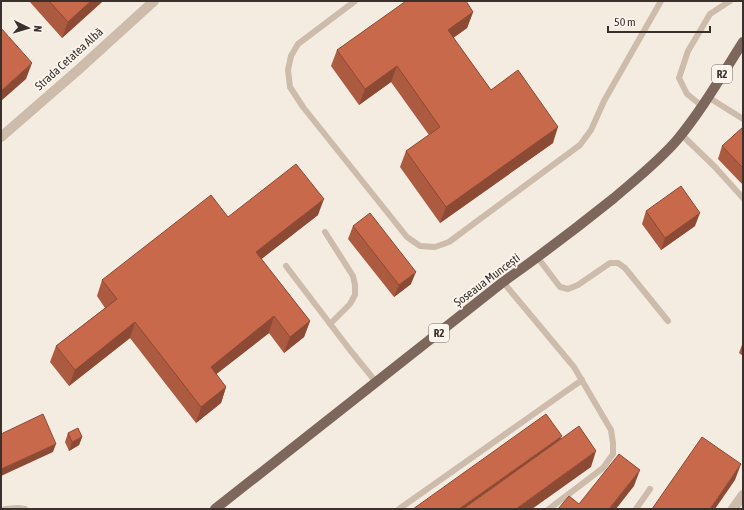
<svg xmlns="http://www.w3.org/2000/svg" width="744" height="510" viewBox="0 0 744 510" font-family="'Asap Condensed',sans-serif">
	<rect width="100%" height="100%" fill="#f4ebe1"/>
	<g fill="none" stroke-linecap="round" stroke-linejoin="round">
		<g stroke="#cdbbac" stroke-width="6">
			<path d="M355 1 298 44 291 56 288 70 290 87 303 107 407 237 420 246 435 247 449 242 580 145 591 130 604 101 661 1"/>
			<path d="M708 97 743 119"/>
			<path d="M702 106 687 94 679 78 688 51 710 14 730 1"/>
			<path d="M681 134 715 167 743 198"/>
			<path d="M325 232 353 276 355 285V295L350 304 330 324"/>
			<path d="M538 258 560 287 568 289 578 285 610 263H618L625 268 668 321"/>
			<path d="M286 266 350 350 376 382"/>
			<path d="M503 282 574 367 611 430 613 443V454L603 468 549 509"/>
			<path d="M5 509 18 508 25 509"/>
			<path d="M399 509 582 380"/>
			<path d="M636 509 650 489"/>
		</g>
		<g stroke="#cdbbac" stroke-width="10">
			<path d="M1 137 77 71 154 1"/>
			<path d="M733 509 743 495"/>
		</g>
		<path stroke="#7d675c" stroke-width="10" d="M215 509 503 282C541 255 578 227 614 198 636 179 658 162 677 140 702 110 722 75 743 42"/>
	</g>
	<g fill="#ac5a40">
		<path d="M29 1H103L62 38Z"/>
		<path d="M473 12 467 28 453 38 491 90 553 143 440 223 400 167 406 151 429 135 391 82 359 105 331 66 337 50Z"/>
		<path d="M743 127V185L718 159 722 146Z"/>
		<path d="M646 211 695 226 661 250 642 224Z"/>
		<path d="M318 215 261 259 310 321 304 337 284 353 269 333 216 374 226 387 221 403 196 423 130 338 69 386 50 362 56 346 105 308 97 296 102 280 228 217Z"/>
		<path d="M353 226 411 284 394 297 348 239Z"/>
		<path d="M743 342V356L739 353Z"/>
		<path d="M68 433 82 437 79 445 69 451 65 442Z"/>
	</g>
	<g fill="#8c4a34">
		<path d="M91 1H103L62 38 68 22Z"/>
		<path d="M473 12 467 28 442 46 448 30Z"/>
		<path d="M32 63 26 79 1 101V91Z"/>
		<path d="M397 66 391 82 359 105 365 89Z"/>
		<path d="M558 127 553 143 440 223 446 207Z"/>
		<path d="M324 199 318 215 250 268 256 252Z"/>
		<path d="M700 213 695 226 661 250 665 238Z"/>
		<path d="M416 272 411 284 394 297 399 285Z"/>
		<path d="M274 316 269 333 205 383 211 367Z"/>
		<path d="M310 321 304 337 284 353 290 337Z"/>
		<path d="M135 322 130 338 69 386 75 370Z"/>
		<path d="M226 387 221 403 196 423 201 407Z"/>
		<path d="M562 436 560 440 463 509H459Z"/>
		<path d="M82 437 79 445 69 451 72 442Z"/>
		<path d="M56 444 53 452 1 476V469Z"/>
		<path d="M596 451 591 467 532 509H516Z"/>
		<path d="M741 464 735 480 715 509H710Z"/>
		<path d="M640 470 634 486 616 509H609Z"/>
	</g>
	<g fill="#c8694b" stroke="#8c4a34">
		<path d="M49 1H91L68 22Z"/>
		<path d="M406 1H466L473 12 448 30 491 90 518 70 558 127 446 207 406 151 440 127 397 66 365 89 337 50Z"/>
		<path d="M1 28 32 63 1 91Z"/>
		<path d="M743 127V168L722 146Z"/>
		<path d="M296 164 324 199 256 252 310 321 290 337 274 316 211 367 226 387 201 407 135 322 75 370 56 346 117 299 102 280 211 195 228 217Z"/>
		<path d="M681 186 700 213 665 238 646 211Z"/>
		<path d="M370 213 416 272 399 285 353 226Z"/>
		<path d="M43 414 56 444 1 469V434Z"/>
		<path d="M546 414 562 436 459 509H413Z"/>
		<path d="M579 426 596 451 516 509H463Z"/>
		<path d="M78 428 82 437 72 442 68 433Z"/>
		<path d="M702 437 741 464 710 509H652Z"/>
		<path d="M619 454 640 470 609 509H558L569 496 579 504Z"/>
	</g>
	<g text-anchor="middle" stroke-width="3.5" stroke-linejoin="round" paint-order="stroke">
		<g fill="#fbf5ee" stroke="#756b66" stroke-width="1">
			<rect x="712" y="65" width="20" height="18" rx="3"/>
			<rect x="429" y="324" width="20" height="18" rx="3"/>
		</g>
		<g font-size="11" font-weight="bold" fill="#3b302b">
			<text x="722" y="78">R2</text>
			<text x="439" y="337">R2</text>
		</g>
		<g font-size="12" fill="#3b302b" stroke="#fbf5ee">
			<text transform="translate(69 59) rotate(-42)" y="4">Strada Cetatea Albă</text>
			<text transform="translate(487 280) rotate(-37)" y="4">Șoseaua Muncești</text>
		</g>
	</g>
	<rect width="744" height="510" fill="none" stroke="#3b302b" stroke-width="4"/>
	<g transform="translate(28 28) rotate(95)" stroke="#fbf5ee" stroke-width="3" paint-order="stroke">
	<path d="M0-3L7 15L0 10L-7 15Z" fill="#3b302b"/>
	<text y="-6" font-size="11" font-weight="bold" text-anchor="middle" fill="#3b302b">N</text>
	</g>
	<path d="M608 26v6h102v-6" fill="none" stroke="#3b302b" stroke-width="2"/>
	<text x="614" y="26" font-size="12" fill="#3b302b" stroke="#fbf5ee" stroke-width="3" paint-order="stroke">50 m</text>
</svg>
